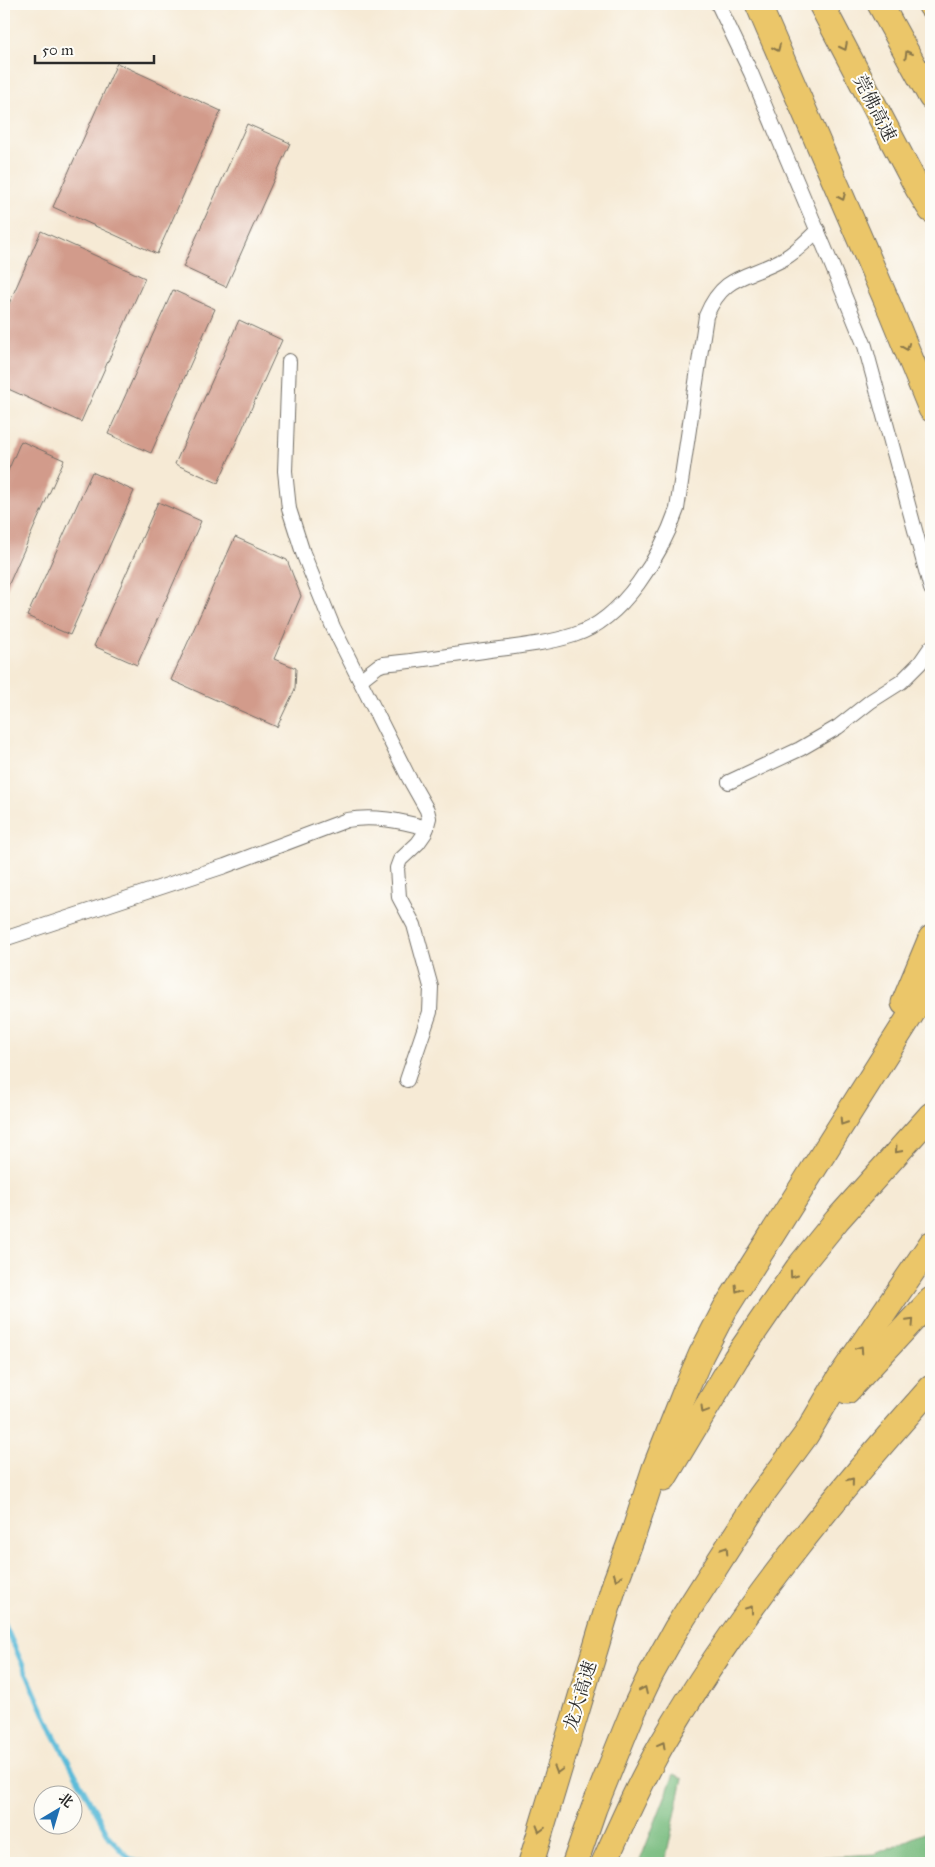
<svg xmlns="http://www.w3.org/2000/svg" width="935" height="1867" viewBox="0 0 935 1867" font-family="'IM FELL Great Primer','Noto Serif SC',serif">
	<rect width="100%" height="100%" fill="#fdfcf7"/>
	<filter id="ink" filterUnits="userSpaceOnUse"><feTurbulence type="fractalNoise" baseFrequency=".02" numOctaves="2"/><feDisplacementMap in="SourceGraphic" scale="10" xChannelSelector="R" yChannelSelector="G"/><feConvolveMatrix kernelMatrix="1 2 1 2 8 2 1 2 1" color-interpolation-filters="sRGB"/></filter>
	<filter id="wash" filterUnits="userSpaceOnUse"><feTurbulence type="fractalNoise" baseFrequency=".0096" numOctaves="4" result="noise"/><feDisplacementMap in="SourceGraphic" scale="20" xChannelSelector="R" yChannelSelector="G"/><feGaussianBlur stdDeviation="1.12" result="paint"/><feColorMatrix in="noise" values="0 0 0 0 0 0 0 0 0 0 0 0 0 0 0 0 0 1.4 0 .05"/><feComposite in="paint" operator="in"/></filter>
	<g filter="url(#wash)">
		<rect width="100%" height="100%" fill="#f6ead5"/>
		<g fill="#78bc7f" stroke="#527455">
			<path d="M674 1774 683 1778 665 1863H639Z"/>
			<path d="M931 1830V1863H713L875 1854Z"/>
		</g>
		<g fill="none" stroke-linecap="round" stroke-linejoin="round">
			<path stroke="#59bad8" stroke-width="5" d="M4 1623 53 1733 110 1838 130 1859 146 1863"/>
		</g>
		<g id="blocks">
			<g fill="#d29b8b">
				<path d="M117 63 221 111 157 254 53 207Z"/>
				<path d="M247 124 290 143 226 287 183 267Z"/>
				<path d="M41 231 145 278 81 422 4 387V315Z"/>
				<path d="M173 290 215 309 151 453 108 434Z"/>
				<path d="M239 320 282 340 218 483 175 464Z"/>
				<path d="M21 441 64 460 4 595V480Z"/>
				<path d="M92 472 134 491 70 635 27 616Z"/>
				<path d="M158 502 201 521 137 665 94 646Z"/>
				<path d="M235 537 287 560 301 596 274 659 296 668 295 689 277 727 171 680Z"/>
			</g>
		</g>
	</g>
	<g filter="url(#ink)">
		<use href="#blocks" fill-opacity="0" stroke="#726e66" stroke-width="1"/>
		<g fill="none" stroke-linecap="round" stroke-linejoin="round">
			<g stroke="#726e66" stroke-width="16">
				<g id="minor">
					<path d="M718 4 751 73 826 251 865 346 931 589"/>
					<path d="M289 361 285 471 289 509 303 553 333 627 409 778 427 810 429 818 425 833 418 843 400 860 397 868 399 897 414 925 431 987 430 1012 407 1080"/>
					<path d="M360 680 378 666 383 664C417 661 451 655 484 651 514 647 546 644 574 635 624 619 661 555 677 509L706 316C724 272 749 279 785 258 797 251 807 240 818 230"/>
					<path d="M729 782 800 749 838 727 871 701 901 682 920 663 931 647"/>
					<path d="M4 939 225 866 347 820C374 815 401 821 427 828"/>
				</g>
			</g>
			<g stroke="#726e66" stroke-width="27">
				<g id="motorway">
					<path d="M758 4 891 311 931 409"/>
					<path d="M821 4 918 189 931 210"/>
					<path d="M880 4 931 97"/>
					<path d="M930 4 931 6"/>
					<path d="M904 1003 931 938"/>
					<path d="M847 1391 931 1300"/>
					<path d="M664 1478 736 1358 798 1268 837 1220 931 1115"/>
					<path d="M531 1863 615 1583 634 1532 655 1468 685 1392 701 1355 725 1309 931 983"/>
					<path d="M575 1863 594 1808 632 1714 651 1674 676 1629 760 1497 806 1435 839 1379 931 1244"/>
					<path d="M604 1863C622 1823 640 1782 662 1744 737 1615 832 1499 931 1388"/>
				</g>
			</g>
			<use href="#minor" stroke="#fff" stroke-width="14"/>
			<use href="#motorway" stroke="#ebc669" stroke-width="25"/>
		</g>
		<defs><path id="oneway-chevron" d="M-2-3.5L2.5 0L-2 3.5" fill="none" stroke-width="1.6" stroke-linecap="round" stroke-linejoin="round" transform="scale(1.25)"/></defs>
		<g stroke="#8b784a">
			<use href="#oneway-chevron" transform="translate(844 47) rotate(63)"/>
			<use href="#oneway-chevron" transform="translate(777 48) rotate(66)"/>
			<use href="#oneway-chevron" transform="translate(908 54) rotate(-119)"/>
			<use href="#oneway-chevron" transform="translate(842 197) rotate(66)"/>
			<use href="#oneway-chevron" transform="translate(906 347) rotate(68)"/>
			<use href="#oneway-chevron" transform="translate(843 1122) rotate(123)"/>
			<use href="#oneway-chevron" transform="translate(898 1150) rotate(132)"/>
			<use href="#oneway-chevron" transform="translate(793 1275) rotate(126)"/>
			<use href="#oneway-chevron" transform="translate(738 1289) rotate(122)"/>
			<use href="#oneway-chevron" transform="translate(911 1322) rotate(-47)"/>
			<use href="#oneway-chevron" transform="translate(860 1349) rotate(-56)"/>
			<use href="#oneway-chevron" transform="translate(704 1410) rotate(121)"/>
			<use href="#oneway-chevron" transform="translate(851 1481) rotate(-51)"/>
			<use href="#oneway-chevron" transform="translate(725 1550) rotate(-57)"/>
			<use href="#oneway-chevron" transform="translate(617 1577) rotate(111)"/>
			<use href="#oneway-chevron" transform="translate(750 1609) rotate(-54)"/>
			<use href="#oneway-chevron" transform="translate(644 1690) rotate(-65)"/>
			<use href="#oneway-chevron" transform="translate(662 1745) rotate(-61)"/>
			<use href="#oneway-chevron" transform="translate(558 1770) rotate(106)"/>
			<use href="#oneway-chevron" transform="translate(540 1829) rotate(106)"/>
		</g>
	</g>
	<g text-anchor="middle" stroke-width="4" stroke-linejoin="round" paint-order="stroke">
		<g font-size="18" fill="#2b2b2b" stroke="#fdfcf7">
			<text transform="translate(875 108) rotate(63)" y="6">莞佛高速</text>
			<text transform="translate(580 1696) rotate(-73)" y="6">龙大高速</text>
		</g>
	</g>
	<rect width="935" height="1867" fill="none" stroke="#fdfcf7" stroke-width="20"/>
	<g transform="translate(58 1810) rotate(38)"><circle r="24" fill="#fdfcf7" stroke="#a9a8a5"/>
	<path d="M0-4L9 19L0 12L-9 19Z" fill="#1f6fb2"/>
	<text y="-8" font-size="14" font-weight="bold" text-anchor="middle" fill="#2b2b2b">北</text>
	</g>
	<path d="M35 55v8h119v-8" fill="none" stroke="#2b2b2b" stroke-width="2.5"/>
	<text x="42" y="55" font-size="15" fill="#2b2b2b" stroke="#fdfcf7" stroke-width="4" paint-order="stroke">50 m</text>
</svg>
